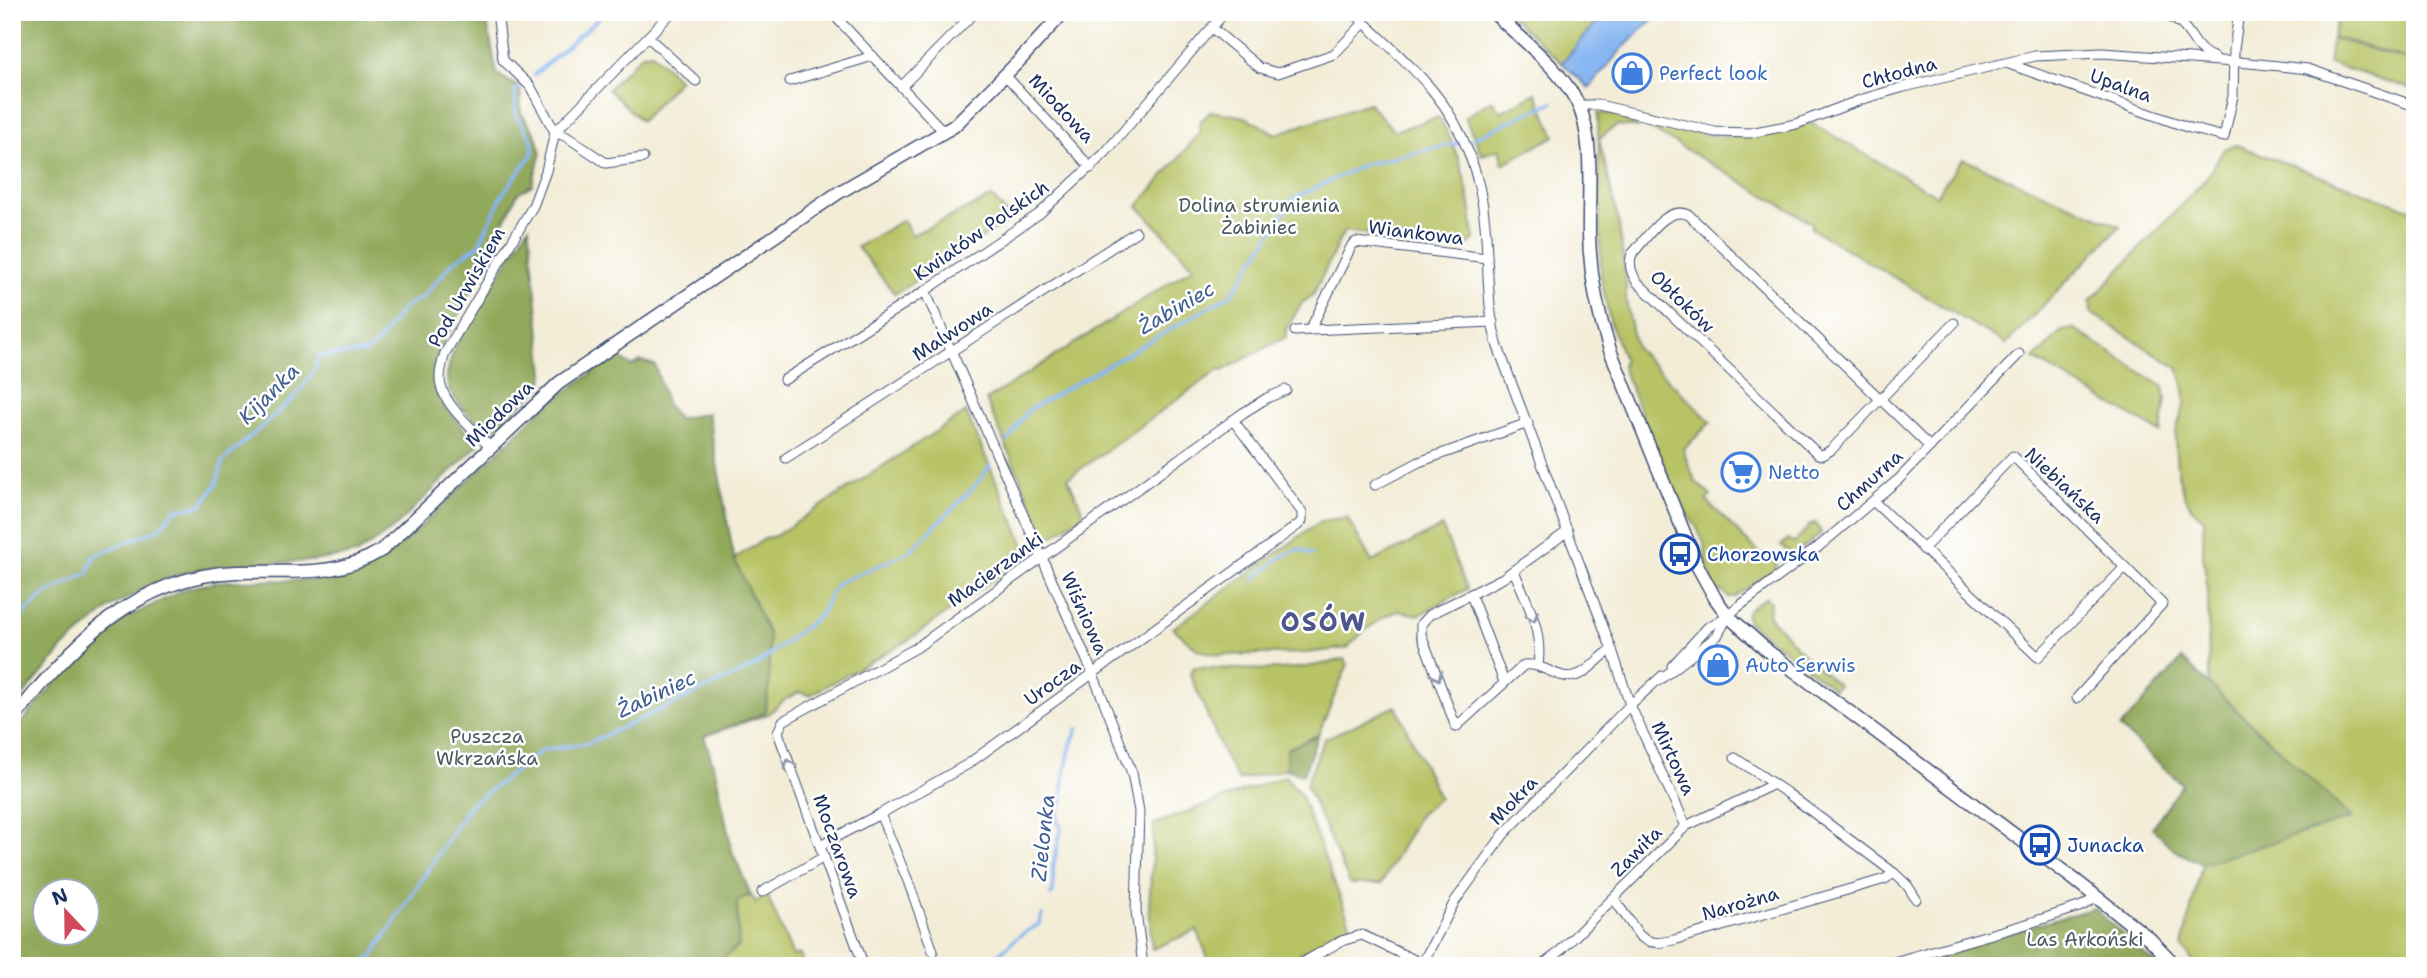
<svg xmlns="http://www.w3.org/2000/svg" width="2427" height="978" viewBox="0 0 2427 978" font-family="'Shantell Sans',sans-serif">
	<rect width="100%" height="100%" fill="#fff"/>
	<filter id="ink" filterUnits="userSpaceOnUse"><feTurbulence type="fractalNoise" baseFrequency=".0143" numOctaves="2"/><feDisplacementMap in="SourceGraphic" scale="14" xChannelSelector="R" yChannelSelector="G"/><feConvolveMatrix kernelMatrix="1 2 1 2 8 2 1 2 1" color-interpolation-filters="sRGB"/></filter>
	<filter id="wash" filterUnits="userSpaceOnUse"><feTurbulence type="fractalNoise" baseFrequency=".00686" numOctaves="4" result="noise"/><feDisplacementMap in="SourceGraphic" scale="28" xChannelSelector="R" yChannelSelector="G"/><feGaussianBlur stdDeviation="1.57" result="paint"/><feColorMatrix in="noise" values="0 0 0 0 0 0 0 0 0 0 0 0 0 0 0 0 0 1.4 0 .05"/><feComposite in="paint" operator="in"/></filter>
	<g filter="url(#wash)">
		<rect width="100%" height="100%" fill="#f3edd8"/>
		<g fill="#b7c365" stroke="#697962" stroke-width="2">
			<path d="M1507 12H1609L1597 22 1562 63Z"/>
			<path d="M2340 12H2415V61L2332 37Z"/>
			<path d="M2332 38 2415 62V90L2328 63Z"/>
			<path d="M652 53 679 80 641 121 608 89 642 54Z"/>
			<path d="M1536 93 1555 136 1503 164 1499 149 1482 155 1465 117 1492 100 1501 112Z"/>
			<path d="M1369 103 1394 131 1439 117C1462 157 1471 195 1474 240L1466 247 1344 231 1313 295 1302 303 1286 329V337L1222 371 1220 369 1068 478 1084 514 1053 536 1044 533 986 400 1194 267 1138 206 1200 133V122L1211 111 1245 117 1276 134Z"/>
			<path d="M1612 113 1639 128 1617 125 1599 139 1618 219 1626 281V301L1636 348 1711 422 1683 450 1695 481 1711 496 1706 500 1766 560 1770 557 1777 564 1776 568 1734 597H1728L1725 593 1715 589 1706 562 1704 543 1696 526 1679 504 1622 367 1624 360 1610 321 1601 278 1598 114Z"/>
			<path d="M1632 118 1722 137 1778 132 1811 123 1936 195 1963 159 2120 226 2006 344 1811 228 1812 223Z"/>
			<path d="M2236 145 2415 211V966H2196L2182 946 2202 864 2351 818 2209 684 2208 592 2203 556 2204 519C2179 504 2174 461 2176 433 2177 422 2184 412 2185 401 2186 391 2181 378 2178 368L2091 313 2090 301 2205 180 2224 149Z"/>
			<path d="M992 197 1012 219 895 294 857 247 903 220 912 235Z"/>
			<path d="M2074 329 2164 387 2166 398 2161 433 2034 359 2062 331Z"/>
			<path d="M966 412 1025 547 1022 559 906 642 810 695 799 692 783 701 768 714 704 736 734 559 766 538 775 536Z"/>
			<path d="M1347 517 1372 562 1442 527 1467 589 1419 615 1398 611 1385 616 1362 633 1347 648 1306 653 1219 655 1198 650 1173 628 1321 521Z"/>
			<path d="M1816 522 1821 533 1796 554H1791L1781 546 1788 539 1794 543 1812 523 1814 525Z"/>
			<path d="M1766 597 1770 602 1768 615 1803 654 1838 685 1834 689 1749 623 1746 617 1748 610Z"/>
			<path d="M1344 659 1348 664 1318 735 1287 749 1286 769 1238 780 1224 755 1190 674 1194 667C1241 670 1299 673 1344 659Z"/>
			<path d="M1396 706 1439 798 1419 815 1381 884H1350L1306 785 1324 739Z"/>
			<path d="M1285 776 1300 794 1351 926 1278 966H1211L1197 930 1152 949 1149 908 1154 824Z"/>
			<path d="M751 895 756 902 767 895 793 956 800 954 804 966H685L677 923Z"/>
		</g>
		<g fill="#91a95a" stroke="#566c5c" stroke-width="2" fill-rule="evenodd">
			<path d="M12 12H485L497 74 520 88 521 113 535 133 541 153 532 185 518 193 456 320 439 351 435 371 438 396 445 407 478 445 394 528 357 554 311 561 226 565 182 573 151 585 111 607 64 647 12 709Z"/>
			<path d="M529 226 544 374 543 385 489 435C478 423 448 398 447 382 446 372 451 359 454 349Z"/>
			<path d="M617 355 631 366 641 361 655 365 666 403 678 419 708 413 734 558 769 635V687L765 713 704 736 716 774 732 851 751 895 737 901 739 946 713 966H12V734L77 657 126 618 187 588 224 581 311 580 357 572 407 540 543 408ZM46 890H88V932H46Z"/>
			<path d="M2182 659 2352 818 2202 864 2174 850 2152 828 2182 784 2120 728Z"/>
			<path d="M1318 735 1303 775 1286 769 1287 749Z"/>
			<path d="M2094 908 2157 966H1896Z"/>
		</g>
		<path fill="#86b5f1" stroke="#5072a8" stroke-width="2" d="M1609 12H1655L1656 16 1621 50 1589 88 1562 63 1597 22Z"/>
		<g fill="none" stroke-linecap="round" stroke-linejoin="round">
			<g stroke="#86b5f1" stroke-width="3.5">
				<path d="M534 75 606 12"/>
				<path d="M1473 138 1553 102"/>
				<path d="M1007 442 1027 411 1232 294 1293 199 1365 164 1458 143"/>
				<path d="M1253 580 1281 557 1299 549 1312 554"/>
				<path d="M12 625 45 594 88 573 94 556 159 529 175 510 202 505 216 485 223 461 295 397 314 372 319 356 364 353 375 346 404 307 423 297 454 261 479 245 502 195 533 153 532 140 516 115 515 91 519 88"/>
				<path d="M1051 895 1053 892V867L1061 829 1057 820 1059 806 1062 803 1064 777 1071 744 1078 728"/>
				<path d="M358 966 372 957 469 806 543 750 589 743 755 666 820 615 836 584 909 552 974 487 990 466"/>
				<path d="M985 966 1019 936 1039 924 1042 915"/>
			</g>
		</g>
	</g>
	<g filter="url(#ink)">
		<g fill="none" stroke-linecap="round" stroke-linejoin="round">
			<g stroke="#3b4c70" stroke-width="11">
				<g id="minor">
					<path d="M831 12 944 132"/>
					<path d="M1353 12C1380 38 1410 63 1433 91 1464 128 1481 177 1485 224 1489 265 1486 308 1498 347L1612 650 1630 705 1686 826"/>
					<path d="M2158 12C2167 16 2177 19 2183 26 2195 39 2197 52 2215 58"/>
					<path d="M1212 28 1260 68 1278 73 1334 54 1364 23"/>
					<path d="M648 37 696 81"/>
					<path d="M2229 61 2308 69 2415 106"/>
					<path d="M2009 64 2190 128 2224 137 2233 96 2234 50 2239 12"/>
					<path d="M1005 75 1091 168"/>
					<path d="M790 81 873 56"/>
					<path d="M902 86 975 12"/>
					<path d="M1578 105H1599L1715 132 1750 133 1796 124 1863 99 1904 87 2035 56 2102 53 2234 62"/>
					<path d="M643 158 606 163 567 137 555 132 672 12"/>
					<path d="M1487 258 1356 242 1352 245 1310 330 1493 322"/>
					<path d="M925 291 1093 674 1132 773 1139 811 1136 911 1143 966"/>
					<path d="M1295 331 1310 330"/>
					<path d="M784 380 925 291 1039 214 1105 153 1225 12"/>
					<path d="M490 447C476 432 446 407 441 386 438 376 442 363 445 353L533 206 546 171 555 132 530 86 503 60 497 12"/>
					<path d="M1930 447 1689 215C1667 204 1646 239 1632 254 1628 264 1631 273 1637 282L1818 454 1823 455 1831 450 1954 323"/>
					<path d="M786 458 1136 232"/>
					<path d="M1375 485 1419 462 1528 423"/>
					<path d="M1873 501 2038 657 2125 567"/>
					<path d="M1568 531 1503 578 1429 615 1421 624V634L1456 727 1524 665C1542 662 1557 680 1574 676 1588 674 1599 656 1612 650"/>
					<path d="M1923 549 2013 456 2162 604 2077 698"/>
					<path d="M1514 571C1527 602 1543 631 1538 665"/>
					<path d="M1471 595 1504 682"/>
					<path d="M1672 666 1708 627 1728 616"/>
					<path d="M1658 681 1717 636 1728 616 1738 607 1817 548 1899 479 2019 354"/>
					<path d="M1735 758 1787 793 1894 873 1907 885 1916 899"/>
					<path d="M880 814 908 881 933 951"/>
					<path d="M820 845 880 814 968 764 1298 525 1302 521V512L1233 420"/>
					<path d="M762 892 824 857"/>
					<path d="M1614 899 1639 935C1649 945 1661 943 1674 940L1885 879 1894 873"/>
					<path d="M864 966 780 738 778 732 783 721 916 648 1243 413 1267 398 1286 390"/>
					<path d="M1297 966 1341 941 1362 935 1425 965"/>
					<path d="M1421 966 1455 901 1504 834 1630 705 1662 676"/>
					<path d="M1541 966 1558 953 1686 826 1772 785"/>
					<path d="M1880 966 2030 923 2082 906 2097 897"/>
				</g>
			</g>
			<g stroke="#3b4c70" stroke-width="15">
				<g id="tertiary">
					<path d="M1493 12C1521 39 1559 67 1577 102 1595 137 1588 196 1589 235 1590 274 1597 312 1610 350L1698 567 1715 598 1728 616 1769 652 2075 880 2150 939 2176 966"/>
					<path d="M12 720C72 646 133 576 237 572 288 570 336 579 382 550L559 383 838 193 954 126 1019 61 1064 12"/>
				</g>
			</g>
			<use href="#minor" stroke="#fff" stroke-width="9"/>
			<use href="#tertiary" stroke="#fff" stroke-width="12"/>
		</g>
		<defs><path id="oneway-chevron" d="M-2-3.5L2.5 0L-2 3.5" fill="none" stroke-width="1.6" stroke-linecap="round" stroke-linejoin="round" transform="scale(1.75)"/></defs>
		<g stroke="#8d97ae">
			<use href="#oneway-chevron" transform="translate(1533 617) rotate(69)"/>
			<use href="#oneway-chevron" transform="translate(1437 676) rotate(70)"/>
			<use href="#oneway-chevron" transform="translate(789 764) rotate(-110)"/>
		</g>
	</g>
	<defs>
		<g id="shop-ring" transform="scale(2.0125)"><circle r="9.5" fill="#fff" stroke="#3f7fe0" stroke-width="1.5"/><path d="M-5-2.5h2.3a2.7 3.5 0 0 1 5.4 0H5L5.5 6h-11ZM-1.5-2.5h3a1.5 2.3 0 0 0-3 0Z" fill="#3f7fe0"/></g>
		<g id="supermarket-ring" transform="scale(2.0125)"><circle r="9.5" fill="#fff" stroke="#3f7fe0" stroke-width="1.5"/><path d="M-6-5.5h2.5l.6 2H6L4.5 2H-2.5L-4.4-4H-6ZM-1.5 3.2a1.3 1.3 0 1 0 .1 0ZM3 3.2a1.3 1.3 0 1 0 .1 0Z" fill="#3f7fe0"/></g>
		<g id="bus-ring" transform="scale(2.0125)"><circle r="9.5" fill="#fff" stroke="#1a4fb4" stroke-width="1.5"/><path d="M-5-6H5V4H4V6H2V4H-2V6H-4V4H-5ZM-3.5-4V0h7V-4ZM-3.5 1.2v1.5H-2V1.2ZM2 1.2v1.5H3.5V1.2Z" fill="#1a4fb4"/></g>
	</defs>
	<g fill-rule="evenodd">
		<use href="#shop-ring" x="1632" y="73"/>
		<use href="#supermarket-ring" x="1741" y="472"/>
		<use href="#bus-ring" x="1680" y="554"/>
		<use href="#shop-ring" x="1718" y="665"/>
		<use href="#bus-ring" x="2040" y="845"/>
	</g>
	<g text-anchor="middle" stroke-width="5" stroke-linejoin="round" paint-order="stroke">
		<g font-size="19" fill="#1b2f5e" stroke="#fff">
			<text transform="translate(1899 72) rotate(-15)" y="7">Chłodna</text>
			<text transform="translate(2121 85) rotate(20)" y="7">Upalna</text>
			<text transform="translate(1062 108) rotate(47)" y="7">Miodowa</text>
			<text transform="translate(981 230) rotate(-35)" y="7">Kwiatów Polskich</text>
			<text transform="translate(1416 232) rotate(7)" y="7">Wiankowa</text>
			<text transform="translate(466 287) rotate(-60)" y="7">Pod Urwiskiem</text>
			<text transform="translate(1683 301) rotate(44)" y="7">Obłoków</text>
			<text transform="translate(952 331) rotate(-33)" y="7">Malwowa</text>
			<text transform="translate(499 413) rotate(-44)" y="7">Miodowa</text>
			<text transform="translate(1869 480) rotate(-42)" y="7">Chmurna</text>
			<text transform="translate(2065 485) rotate(43)" y="7">Niebiańska</text>
			<text transform="translate(995 569) rotate(-36)" y="7">Macierzanki</text>
			<text transform="translate(1085 613) rotate(66)" y="7">Wiśniowa</text>
			<text transform="translate(1052 682) rotate(-36)" y="7">Urocza</text>
			<text transform="translate(1674 758) rotate(65)" y="7">Mirtowa</text>
			<text transform="translate(1513 800) rotate(-46)" y="7">Mokra</text>
			<text transform="translate(838 846) rotate(70)" y="7">Moczarowa</text>
			<text transform="translate(1636 851) rotate(-45)" y="7">Zawiła</text>
			<text transform="translate(1740 903) rotate(-16)" y="7">Narożna</text>
		</g>
		<g font-size="19" fill="#366cbe" stroke="#fff" text-anchor="start">
			<text x="1659" y="80">Perfect look</text>
			<text x="1768" y="479">Netto</text>
			<text x="1745" y="672">Auto Serwis</text>
		</g>
		<g font-size="19" fill="#4a5b60" stroke="#fff">
			<text x="1259" y="212">Dolina strumienia<tspan x="1259" dy="22">Żabiniec</tspan></text>
			<text x="487" y="743">Puszcza<tspan x="487" dy="22">Wkrzańska</tspan></text>
			<text x="2085" y="946">Las Arkoński</text>
		</g>
		<g font-size="19" fill="#164399" stroke="#fff" text-anchor="start">
			<text x="1707" y="561">Chorzowska</text>
			<text x="2067" y="852">Junacka</text>
		</g>
		<g font-size="21" font-style="italic" fill="#405e91" stroke="#fff">
			<text transform="translate(1176 308) rotate(-30)" y="7">Żabiniec</text>
			<text transform="translate(269 394) rotate(-45)" y="7">Kijanka</text>
			<text transform="translate(656 694) rotate(-25)" y="7">Żabiniec</text>
			<text transform="translate(1043 838) rotate(-84)" y="7">Zielonka</text>
		</g>
		<g font-size="26" font-weight="bold" letter-spacing="2" fill="#4e568e" stroke="#fff">
			<text x="1324" y="631">OSÓW</text>
		</g>
	</g>
	<rect width="2427" height="978" fill="none" stroke="#fff" stroke-width="42"/>
	<g transform="translate(66 912) rotate(338)"><circle r="33" fill="#ffffff" stroke="#a4acbf" stroke-width="2"/>
	<path d="M0-5L12 26L0 18L-12 26Z" fill="#d1495b"/>
	<text y="-10" font-size="19" font-weight="bold" text-anchor="middle" fill="#1b2f5e">N</text>
	</g>
</svg>
